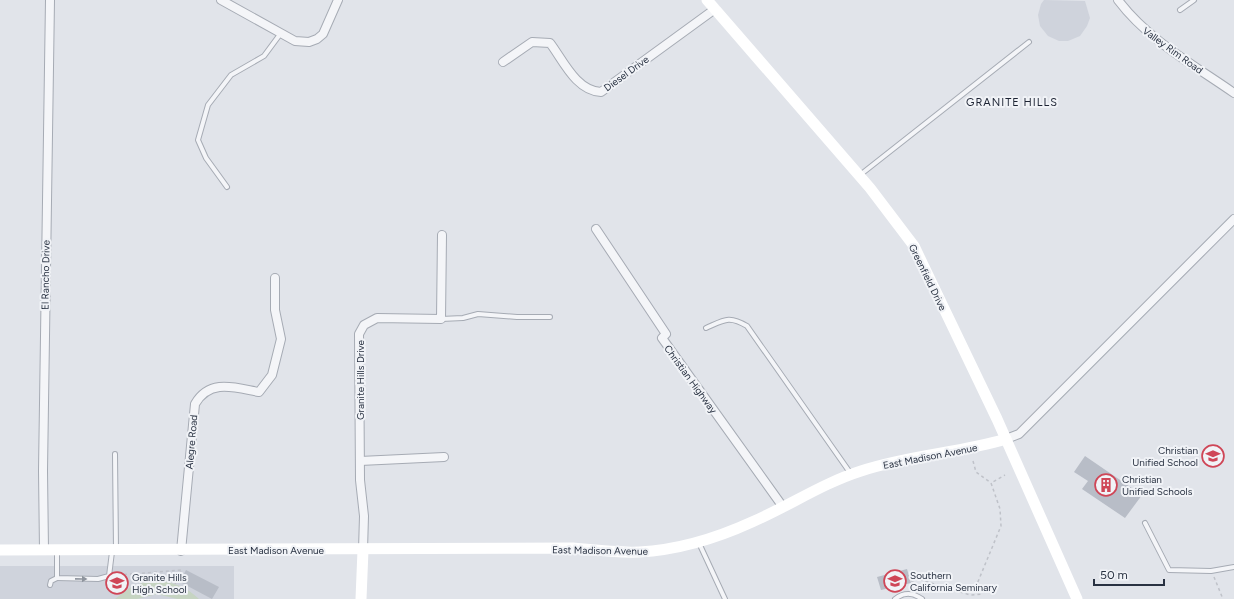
<svg xmlns="http://www.w3.org/2000/svg" width="1234" height="599" viewBox="0 0 1234 599" font-family="Figtree,sans-serif">
	<rect width="100%" height="100%" fill="#e1e4ea"/>
	<g fill="#cfd3dc">
		<path d="M1044 0 1085 1 1090 18 1087 26 1080 36 1068 41H1059L1048 36 1040 26 1038 15 1041 4Z"/>
		<rect x="0" y="566" width="234" height="33"/>
	</g>
	<path fill="#c6d4c2" d="M148 581C168 580 185 585 199 599H177L157 594 137 599H115L131 587Z"/>
	<g fill="#b8bdc7">
		<path d="M1085 456 1142 495 1125 518 1082 489 1088 481 1074 472Z"/>
		<path d="M907 569 911 583 881 590 877 577Z"/>
		<path d="M186 570 219 587 212 599 180 582Z"/>
	</g>
	<g fill="none" stroke-linecap="round" stroke-linejoin="round">
		<g stroke="#a6abb4" stroke-width="6">
			<g id="lane">
				<path d="M1180 10 1194 0"/>
				<path d="M860 175 1029 42"/>
				<path d="M227 187 206 158 198 140 208 105 231 75 264 56 281 33"/>
				<path d="M441 319 463 318 478 314 517 317H550"/>
				<path d="M706 328C724 320 729 315 747 326L851 474"/>
				<path d="M115 454 116 549"/>
				<path d="M1145 523 1169 570 1211 571 1234 567"/>
				<path d="M699 543 725 599"/>
				<path d="M57 551V578L98 579 109 576 112 552"/>
				<path d="M50 585 51 581 57 578"/>
				<path d="M895 599C904 592 912 592 922 599"/>
			</g>
		</g>
		<g stroke="#a6abb4" stroke-width="10">
			<g id="street">
				<path d="M221 0 295 41 309 42 317 39 323 34 338 0"/>
				<path d="M1118 0C1148 40 1194 65 1234 93"/>
				<path d="M503 62 532 42 550 43C563 60 576 91 601 92L715 9"/>
				<path d="M596 229 666 334 662 338 783 507"/>
				<path d="M1006 439 1019 434 1234 219"/>
				<path d="M360 461 444 457"/>
				<path d="M44 550 43 471 50 0"/>
				<path d="M363 550 364 516 360 480 359 334 364 325 377 318 441 319 442 235"/>
				<path d="M181 551 195 404C210 378 236 388 259 392L272 375 281 339 275 310V278"/>
			</g>
		</g>
		<g stroke="#bfc2c9" stroke-width="1.5" stroke-dasharray="3 3" stroke-linecap="butt">
			<path d="M973 461 976 472 991 483"/>
			<path d="M118 575 182 570 175 584"/>
			<path d="M1214 577 1223 599"/>
			<path d="M911 581H913V578H915L970 595 982 594 977 584 1001 526 1000 509 991 483 1005 475"/>
			<path d="M111 584 121 594"/>
		</g>
		<use href="#lane" stroke="#f4f5f8" stroke-width="4"/>
		<use href="#street" stroke="#f4f5f8" stroke-width="8"/>
		<g stroke="#fff" stroke-width="11">
			<path d="M707 0 870 188 914 246 997 419 1077 599"/>
			<path d="M0 550 573 548C594 550 617 553 639 552 678 550 717 538 752 522 789 506 823 483 861 471 909 455 959 453 1006 439"/>
			<path d="M361 599 363 550"/>
		</g>
	</g>
	<defs><path id="oneway-solid" d="M-6-.8H1V-3.2L6.5 0L1 3.2V.8H-6Z"/></defs>
	<use fill="#8e949d" href="#oneway-solid" transform="translate(81 579) rotate(1)"/>
	<defs>
		<g id="school-ring" transform="scale(1.15)"><circle r="9.5" fill="#f1f3f7" stroke="#cf4657" stroke-width="1.5"/><path d="M0-5L7-2L0 1L-7-2ZM-4 1L0 2.5L4 1V4Q0 6-4 4Z" fill="#cf4657"/></g>
		<g id="building-ring" transform="scale(1.15)"><circle r="9.5" fill="#f1f3f7" stroke="#cf4657" stroke-width="1.5"/><path d="M-4-6H4V6H1V3H-1V6H-4ZM-2.5-4.3h1.7v1.8h-1.7ZM.8-4.3h1.7v1.8H.8ZM-2.5-1h1.7V.8h-1.7ZM.8-1h1.7V.8H.8Z" fill="#cf4657"/></g>
	</defs>
	<g fill-rule="evenodd">
		<use href="#school-ring" x="1213" y="456"/>
		<use href="#building-ring" x="1106" y="485"/>
		<use href="#school-ring" x="895" y="581"/>
		<use href="#school-ring" x="117" y="583"/>
	</g>
	<g text-anchor="middle" stroke-width="4" stroke-linejoin="round" paint-order="stroke">
		<g font-size="10" fill="#293242" stroke="#f1f3f7">
			<text transform="translate(1173 50) rotate(36)" y="4">Valley Rim Road</text>
			<text transform="translate(626 73) rotate(-36)" y="4">Diesel Drive</text>
			<text transform="translate(45 275) rotate(-89)" y="4">El Rancho Drive</text>
			<text transform="translate(928 277) rotate(64)" y="4">Greenfield Drive</text>
			<text transform="translate(691 379) rotate(54)" y="4">Christian Highway</text>
			<text transform="translate(360 380) rotate(-90)" y="4">Granite Hills Drive</text>
			<text transform="translate(191 442) rotate(-85)" y="4">Alegre Road</text>
			<text transform="translate(930 456) rotate(-11)" y="4">East Madison Avenue</text>
			<text x="276" y="554">East Madison Avenue</text>
			<text transform="translate(600 550) rotate(1)" y="4">East Madison Avenue</text>
		</g>
		<g font-size="10" fill="#293242" stroke="#f1f3f7" text-anchor="start">
			<text x="1198" y="454" text-anchor="end">Christian<tspan x="1198" dy="12">Unified School</tspan></text>
			<text x="1122" y="483">Christian<tspan x="1122" dy="12">Unified Schools</tspan></text>
			<text x="910" y="579">Southern<tspan x="910" dy="12">California Seminary</tspan></text>
			<text x="132" y="581">Granite Hills<tspan x="132" dy="12">High School</tspan></text>
		</g>
		<g font-size="11" letter-spacing="1" fill="#1c2333" stroke="#f1f3f7">
			<text x="1012" y="106">GRANITE HILLS</text>
		</g>
	</g>
	<path d="M1094 579v6h70v-6" fill="none" stroke="#293242" stroke-width="2"/>
	<text x="1100" y="579" font-size="12" fill="#293242" stroke="#f1f3f7" stroke-width="3" paint-order="stroke">50 m</text>
</svg>
